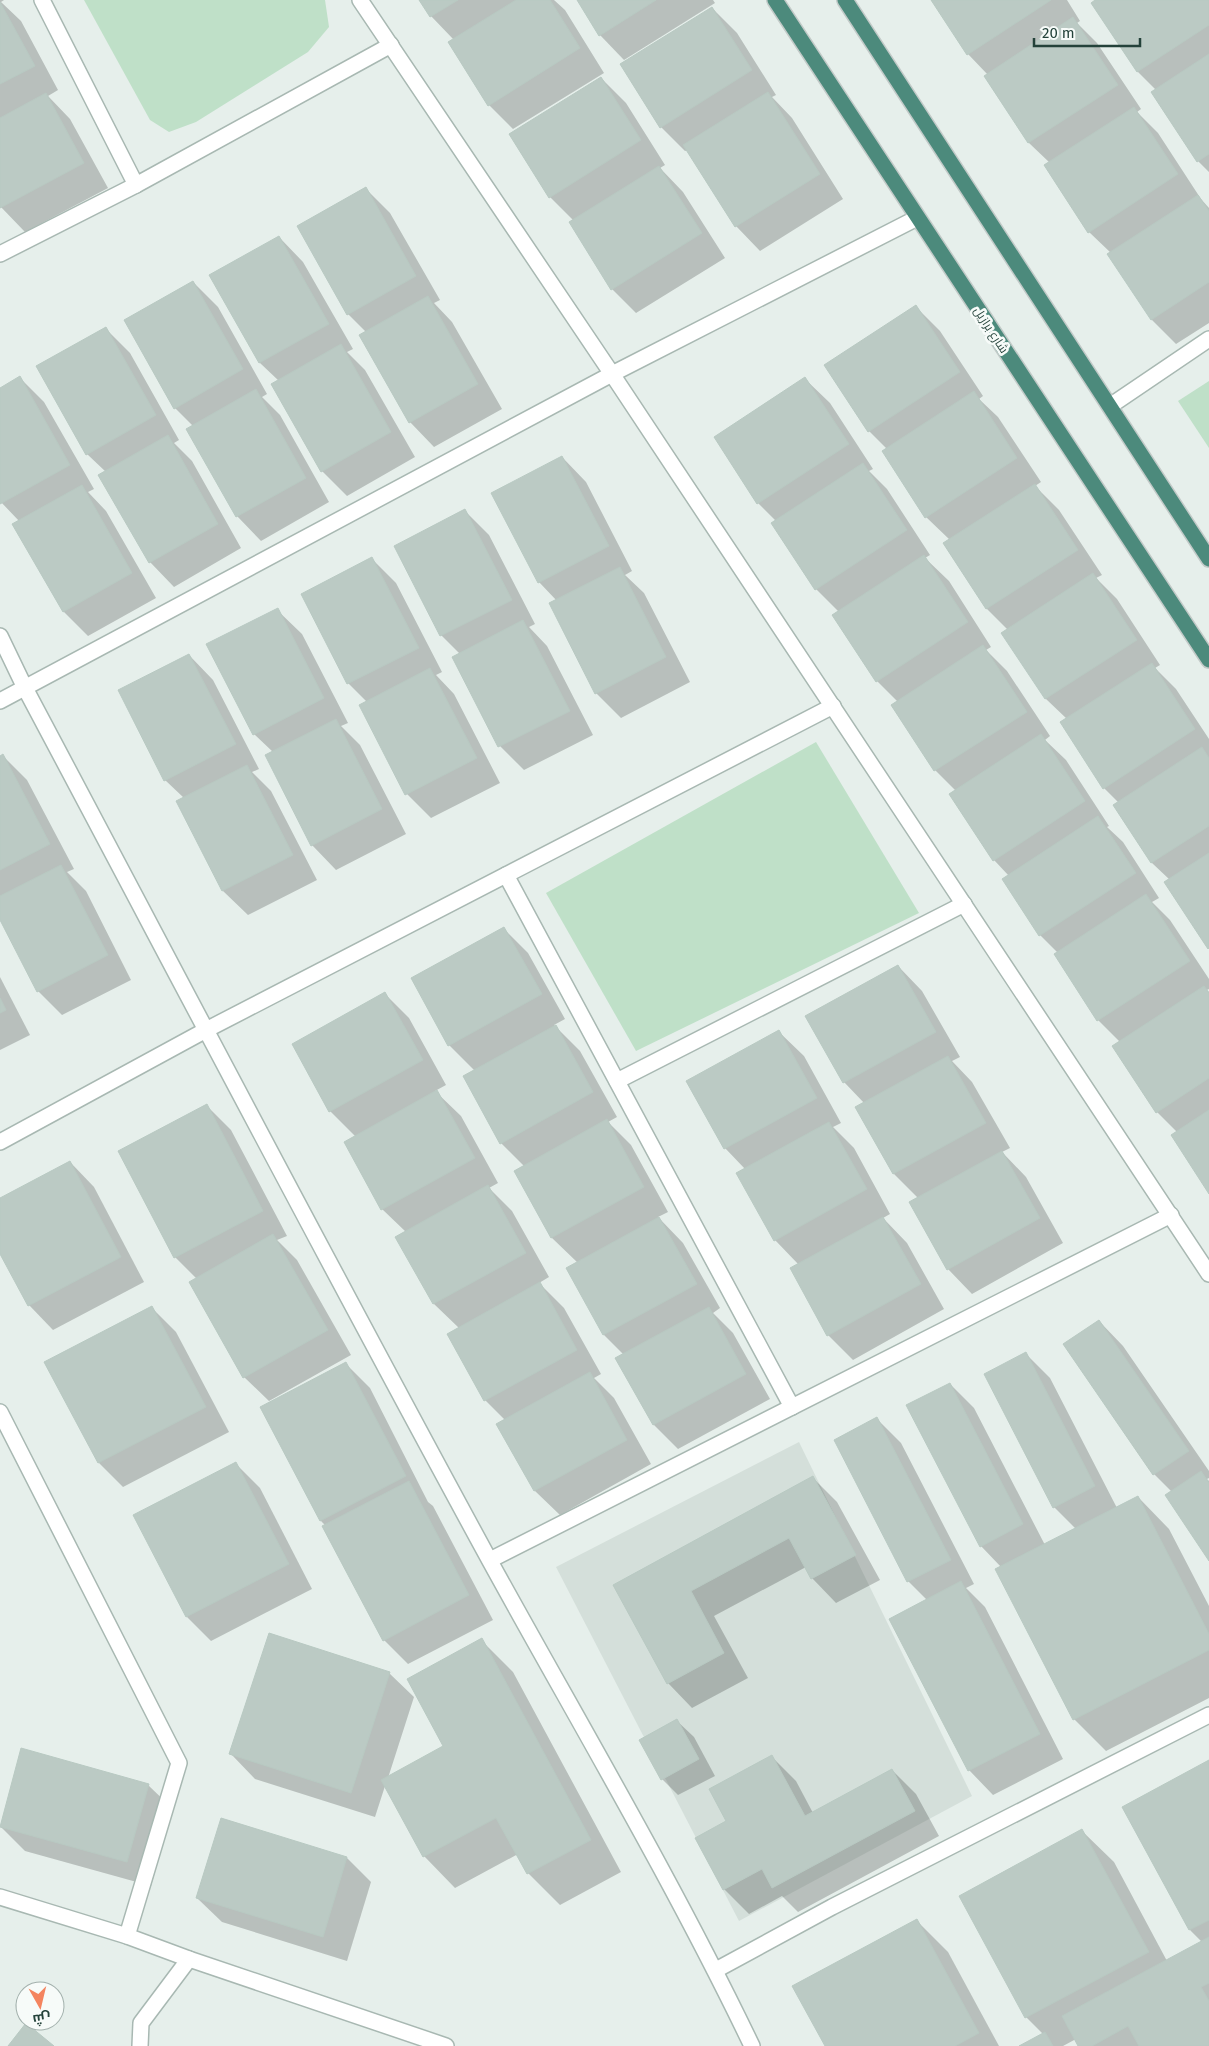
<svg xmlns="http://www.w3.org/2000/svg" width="1209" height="2046" viewBox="0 0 1209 2046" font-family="'Fira Sans',Cairo,sans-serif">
	<rect width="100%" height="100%" fill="#e6efeb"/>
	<path fill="#d4dfda" d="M799 1442 972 1796 739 1921 556 1567Z"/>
	<g fill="#bfe0c8">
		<path d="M84 0H325L329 27 308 52 196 122 169 132 150 120Z"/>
		<path d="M1209 381V448L1178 401Z"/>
		<path d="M816 742 919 913 636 1051 546 893Z"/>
	</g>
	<g fill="#0003">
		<path d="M0 0H4L1 2 21 21 58 90 48 96 70 119 108 188 25 232 0 206Z"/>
		<path d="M421 0H554L565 10 604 73 513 129 489 105 454 40 431 16Z"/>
		<path d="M578 0H713L715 3 624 60 600 35Z"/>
		<path d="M932 0H1067L1080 21 1077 23 1097 43 1141 109 1137 112 1158 133 1201 199 1209 208V323L1176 344 1152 320 1109 255 1111 253 1089 232 1050 163 1029 143 985 77 988 75 968 54Z"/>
		<path d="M1097 0H1209V172L1198 161 1156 90 1138 72 1092 3Z"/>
		<path d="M712 8 737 33 776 95 772 97 792 118 843 199 760 251 736 226 688 150 685 151 661 127Z"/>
		<path d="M601 78 626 103 665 165 660 168 683 192 725 258 636 313 612 289 574 221 550 197Z"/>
		<path d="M366 189 390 213 440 300 434 303 452 322 502 409 434 447 410 422 366 332 348 314Z"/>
		<path d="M279 237 303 262 353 349 347 352 365 370 415 457 347 496 322 471 279 381 260 363 211 276Z"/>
		<path d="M193 282 218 307 267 394 262 397 280 415 329 502 261 541 237 516 193 426 175 408Z"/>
		<path d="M916 307 940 331 983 396 979 399 998 417 1041 482 1035 486 1059 510 1102 575 1096 578 1117 599 1160 665 1155 668 1176 689 1209 739V948L1166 883 1170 880 1152 863 1115 806 1119 803 1104 788 1062 723 1067 719 1046 699 1003 633 1008 630 987 609 944 544 950 540 926 517 884 452 887 449 869 431Z"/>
		<path d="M105 328 130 353 179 440 174 443 192 461 241 548 174 587 150 562 106 472 87 454Z"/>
		<path d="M20 378 44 402 94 489 88 492 106 511 156 598 88 636 64 612 14 525 20 522 0 501V389Z"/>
		<path d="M805 379 830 403 873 469 869 471 887 489 930 555 925 558 949 581 991 647 986 650 1007 671 1050 736 1045 740 1066 760 1109 826 1107 827 1123 842 1159 898 1152 902 1170 920 1209 979V989L1207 990 1209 992V1191L1177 1132 1157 1112 1120 1042 1098 1020 1058 953 1040 935 1009 876 994 860 956 791 935 770 892 706 898 702 877 681 839 612 816 589 776 521 758 503Z"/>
		<path d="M562 457 586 482 632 571 625 575 644 593 690 682 621 718 596 693 557 601 539 582Z"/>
		<path d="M465 511 489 535 535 624 529 627 547 646 593 735 524 770 500 746 460 654 441 635Z"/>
		<path d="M372 559 396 583 442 672 436 675 454 694 500 783 431 818 407 794 367 702 348 683Z"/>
		<path d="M277 610 302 634 348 723 341 726 360 745 406 834 336 870 312 845 273 752 254 734Z"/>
		<path d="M189 655 213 680 259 769 252 772 271 791 317 880 248 915 223 891 177 801 184 798 165 780Z"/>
		<path d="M3 756 27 780 74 869 67 872 86 891 131 980 62 1015 38 991 0 917V757Z"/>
		<path d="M504 929 528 953 565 1019 554 1025 580 1051 617 1117 608 1122 631 1145 668 1212 658 1217 683 1243 720 1308 713 1313 733 1333 770 1399 678 1449 654 1425 617 1358 624 1355 604 1335 568 1268 578 1263 552 1238 515 1171 524 1166 501 1143 475 1071 449 1045Z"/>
		<path d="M898 966 922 991 960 1057 952 1061 972 1082 1010 1148 1002 1152 1026 1177 1063 1243 972 1294 948 1269 918 1198 894 1174 857 1108 865 1104 844 1082Z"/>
		<path d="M0 977 30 1035 0 1050Z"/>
		<path d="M385 994 409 1018 446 1085 435 1091 461 1116 498 1183 489 1188 512 1211 549 1277 539 1283 564 1308 601 1374 594 1378 614 1398 651 1464 560 1515 535 1491 498 1424 505 1420 485 1400 448 1334 459 1328 434 1304 406 1232 382 1209 356 1137 330 1111Z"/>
		<path d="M779 1032 804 1056 841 1123 833 1127 854 1148 890 1214 883 1218 907 1243 944 1309 853 1360 828 1335 799 1265 775 1240 745 1169 725 1148Z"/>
		<path d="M207 1106 231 1130 287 1236 277 1240 297 1260 351 1355 269 1401 244 1377 197 1279 175 1257Z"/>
		<path d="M70 1162 94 1187 144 1282 53 1330 29 1305 0 1251V1199Z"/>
		<path d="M152 1308 176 1332 229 1432 123 1487 99 1463Z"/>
		<path d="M1099 1321 1123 1346 1209 1471V1478L1207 1479 1209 1481V1558L1172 1492 1154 1474Z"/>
		<path d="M1025 1353 1050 1378 1117 1508 1138 1497 1169 1529 1209 1606V1698L1106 1751 1074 1719 1001 1567 981 1546 950 1384 974 1408 1045 1545 1076 1529 1054 1507Z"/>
		<path d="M346 1364 370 1388 428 1502 433 1506 493 1620 408 1664 384 1640 326 1526 321 1521 262 1408Z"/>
		<path d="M877 1419 901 1443 974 1584 966 1588 985 1607 1063 1759 993 1795 969 1770 927 1600 908 1581Z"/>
		<path d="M235 1463 260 1488 312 1589 211 1641 187 1617Z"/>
		<path d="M813 1478 837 1502 880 1580 836 1603 812 1578 806 1567 714 1616 748 1678 692 1708 668 1683 615 1586Z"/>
		<path d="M481 1640 513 1672 621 1872 560 1905 528 1873 518 1854 455 1888 424 1856 385 1786 375 1817 255 1779 231 1754 389 1673 414 1697 388 1778 445 1747Z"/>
		<path d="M677 1721 694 1737 715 1776 678 1795 662 1779Z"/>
		<path d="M771 1756 796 1781 813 1813 892 1770 916 1794 939 1836 798 1912 782 1896 749 1914 724 1889 727 1821Z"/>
		<path d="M1209 1762V2046H1080L1076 2039 1063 2046H1022L1043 2034 1026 2017 1082 1831 1114 1862 1167 1961 1202 1942 1190 1930 1124 1808Z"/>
		<path d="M148 1785 173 1809 151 1886 25 1851 1 1827Z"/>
		<path d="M222 1819 347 1858 371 1882 347 1961 222 1922 197 1898Z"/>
		<path d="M917 1921 948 1952 999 2046H826Z"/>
	</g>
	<g fill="#bbcac4" stroke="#b8c9c2">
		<path d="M419 0H458L430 17Z"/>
		<path d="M516 0H550L580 48 488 106 448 42Z"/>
		<path d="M577 0H656L599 36Z"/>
		<path d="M931 0H1051L967 55Z"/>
		<path d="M1095 0H1209V25L1137 72 1091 3Z"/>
		<path d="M0 2 35 66 0 84Z"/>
		<path d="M712 7 752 70 660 128 620 64Z"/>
		<path d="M1073 17 1118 85 1028 143 984 76Z"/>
		<path d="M1209 54V154L1197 162 1151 92Z"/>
		<path d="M601 77 641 140 549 198 509 134Z"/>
		<path d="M768 92 820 174 735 227 683 145Z"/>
		<path d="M46 93 84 163 0 208V118Z"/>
		<path d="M1134 107 1178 174 1088 233 1044 165Z"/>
		<path d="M659 166 702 233 611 290 569 222Z"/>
		<path d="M366 187 416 276 347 315 297 226Z"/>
		<path d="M1198 195 1209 211V282L1151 320 1107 254Z"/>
		<path d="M279 236 329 324 259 363 209 275Z"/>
		<path d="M193 281 243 369 174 409 124 320Z"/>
		<path d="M428 296 478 384 409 423 359 335Z"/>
		<path d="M916 305 960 372 868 432 824 365Z"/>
		<path d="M106 327 156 415 86 455 36 366Z"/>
		<path d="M341 344 391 432 321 472 271 384Z"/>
		<path d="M20 376 70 465 0 504V388Z"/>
		<path d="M805 377 849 444 757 504 714 437Z"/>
		<path d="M256 389 306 478 236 517 186 429Z"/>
		<path d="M974 391 1017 458 925 518 882 451Z"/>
		<path d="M168 435 218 524 149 563 98 475Z"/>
		<path d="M562 456 609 546 538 583 491 493Z"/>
		<path d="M863 463 907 530 815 590 771 523Z"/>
		<path d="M1035 484 1078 550 986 609 943 543Z"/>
		<path d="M82 485 132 573 63 612 12 524Z"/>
		<path d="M465 509 512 600 440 636 394 546Z"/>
		<path d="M924 555 968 622 876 682 832 615Z"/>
		<path d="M372 557 419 648 347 684 301 594Z"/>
		<path d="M620 567 666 657 595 694 549 603Z"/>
		<path d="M1093 573 1137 640 1045 699 1001 633Z"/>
		<path d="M278 608 324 698 253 735 206 644Z"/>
		<path d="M523 620 570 711 498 747 452 657Z"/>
		<path d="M983 645 1027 712 934 771 891 705Z"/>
		<path d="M189 654 236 744 164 781 118 690Z"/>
		<path d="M1152 663 1195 729 1103 789 1060 722Z"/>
		<path d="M430 668 477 758 405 795 359 705Z"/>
		<path d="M336 719 382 809 311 846 265 755Z"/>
		<path d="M1041 734 1085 801 993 861 949 794Z"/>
		<path d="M1202 747 1209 758V826L1151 863 1113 805Z"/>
		<path d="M3 754 50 844 0 870V756Z"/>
		<path d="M247 765 293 855 222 891 176 801Z"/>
		<path d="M1098 816 1136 873 1039 936 1002 879Z"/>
		<path d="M1209 853V948L1208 949 1164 882Z"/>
		<path d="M61 865 108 955 37 992 0 920V896Z"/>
		<path d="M1146 894 1190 961 1097 1021 1054 954Z"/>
		<path d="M504 927 542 994 448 1046 411 978Z"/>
		<path d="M898 965 936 1032 843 1083 805 1016Z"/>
		<path d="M1204 986 1209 993V1078L1156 1113 1112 1046Z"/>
		<path d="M385 992 423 1060 329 1112 292 1044Z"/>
		<path d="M0 998 6 1010 0 1013Z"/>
		<path d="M556 1025 593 1092 500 1144 463 1076Z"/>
		<path d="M779 1030 817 1098 724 1149 686 1081Z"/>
		<path d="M948 1056 986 1123 893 1174 855 1107Z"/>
		<path d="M437 1090 475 1158 381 1210 344 1142Z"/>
		<path d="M207 1104 263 1211 174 1258 118 1151Z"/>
		<path d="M1209 1110V1194L1171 1135Z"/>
		<path d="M607 1119 644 1187 551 1238 514 1171Z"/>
		<path d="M829 1122 867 1189 774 1241 736 1173Z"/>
		<path d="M1002 1151 1040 1218 947 1270 909 1202Z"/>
		<path d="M70 1161 121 1257 28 1306 0 1254V1198Z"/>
		<path d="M488 1185 526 1253 433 1304 395 1237Z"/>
		<path d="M659 1217 697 1284 603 1335 566 1268Z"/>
		<path d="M883 1217 921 1284 827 1336 790 1268Z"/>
		<path d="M273 1234 328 1330 243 1378 189 1282Z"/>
		<path d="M540 1282 577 1350 484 1401 447 1334Z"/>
		<path d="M152 1306 206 1407 98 1463 44 1362Z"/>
		<path d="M709 1307 746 1374 653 1425 615 1358Z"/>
		<path d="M1099 1320 1189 1451 1153 1475 1063 1344Z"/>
		<path d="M1026 1352 1095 1486 1053 1508 984 1374Z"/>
		<path d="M346 1362 406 1476 320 1521 260 1407Z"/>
		<path d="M590 1372 627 1440 534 1491 496 1424Z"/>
		<path d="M950 1383 1023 1524 980 1547 906 1405Z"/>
		<path d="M877 1417 951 1560 907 1582 834 1440Z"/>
		<path d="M236 1462 289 1564 186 1617 133 1515Z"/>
		<path d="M1201 1471 1209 1483V1561L1165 1495Z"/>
		<path d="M813 1476 856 1555 811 1579 789 1538 691 1591 724 1653 667 1684 613 1585Z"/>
		<path d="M409 1481 469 1595 383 1641 322 1526Z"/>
		<path d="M1138 1496 1209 1634V1650L1073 1720 995 1569Z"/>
		<path d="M961 1581 1040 1734 968 1771 889 1619Z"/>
		<path d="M269 1633 390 1672 351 1793 229 1754Z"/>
		<path d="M482 1638 591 1840 527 1874 496 1818 423 1857 381 1780 443 1746 407 1679Z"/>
		<path d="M677 1719 699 1759 661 1780 639 1740Z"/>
		<path d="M21 1748 149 1784 127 1862 0 1827Z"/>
		<path d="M772 1755 805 1816 892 1769 915 1811 772 1888 762 1869 723 1890 695 1838 726 1821 709 1789Z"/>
		<path d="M1209 1760V1920L1189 1930 1122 1807Z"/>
		<path d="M221 1818 347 1857 323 1937 196 1898Z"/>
		<path d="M1082 1829 1149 1952 1025 2018 959 1896Z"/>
		<path d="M917 1919 979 2033 955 2046H825L792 1986Z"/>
		<path d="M1209 1937V1983L1201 1987 1209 2001V2046H1139L1128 2026 1092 2046H1078L1062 2016Z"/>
		<path d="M26 2023 54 2046H8Z"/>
		<path d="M1045 2032 1053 2046H1019Z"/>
	</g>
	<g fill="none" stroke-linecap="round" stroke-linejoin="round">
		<g stroke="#a8b8b2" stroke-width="18">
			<g id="minor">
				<path d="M42 0 136 185"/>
				<path d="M360 0 612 374 1209 1274"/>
				<path d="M0 254 136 185 391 45"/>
				<path d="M1110 406 1209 339"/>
				<path d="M0 636 25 688C180 980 333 1273 491 1563 579 1723 673 1881 752 2046"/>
				<path d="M0 701 612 374 917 218"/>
				<path d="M506 875 792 1407"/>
				<path d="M617 1081 964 904"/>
				<path d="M0 1142 206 1030 833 706"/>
				<path d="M0 1412 179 1763 127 1936"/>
				<path d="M490 1560 1171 1215"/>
				<path d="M0 1897 127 1936 189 1959 446 2046"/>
				<path d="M716 1970 832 1907 1209 1715"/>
				<path d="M140 2046 141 2023 189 1959"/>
			</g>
		</g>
		<g stroke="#c2cac8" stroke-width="18">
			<g id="trunk">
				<path d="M775 0 1209 660"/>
				<path d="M845 0 1209 559"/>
			</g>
		</g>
		<use href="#minor" stroke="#fff" stroke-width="15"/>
		<use href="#trunk" stroke="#4c8a7c" stroke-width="15"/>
	</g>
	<g text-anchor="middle" stroke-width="5" stroke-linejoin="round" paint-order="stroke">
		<g font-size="12" fill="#24423a" stroke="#f7fbf9">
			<text transform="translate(991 330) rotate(57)" y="4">شارع برازيل</text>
		</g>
	</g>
	<g transform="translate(40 2006) rotate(172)"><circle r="24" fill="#f7fbf9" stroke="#a3b1ad"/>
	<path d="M0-4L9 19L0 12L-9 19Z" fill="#f4845f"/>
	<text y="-8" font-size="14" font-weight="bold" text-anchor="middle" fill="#24423a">ش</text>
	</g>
	<path d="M1034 38v8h106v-8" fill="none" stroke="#24423a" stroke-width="2.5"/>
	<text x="1042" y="38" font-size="15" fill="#24423a" stroke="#f7fbf9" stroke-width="4" paint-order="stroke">20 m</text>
</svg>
